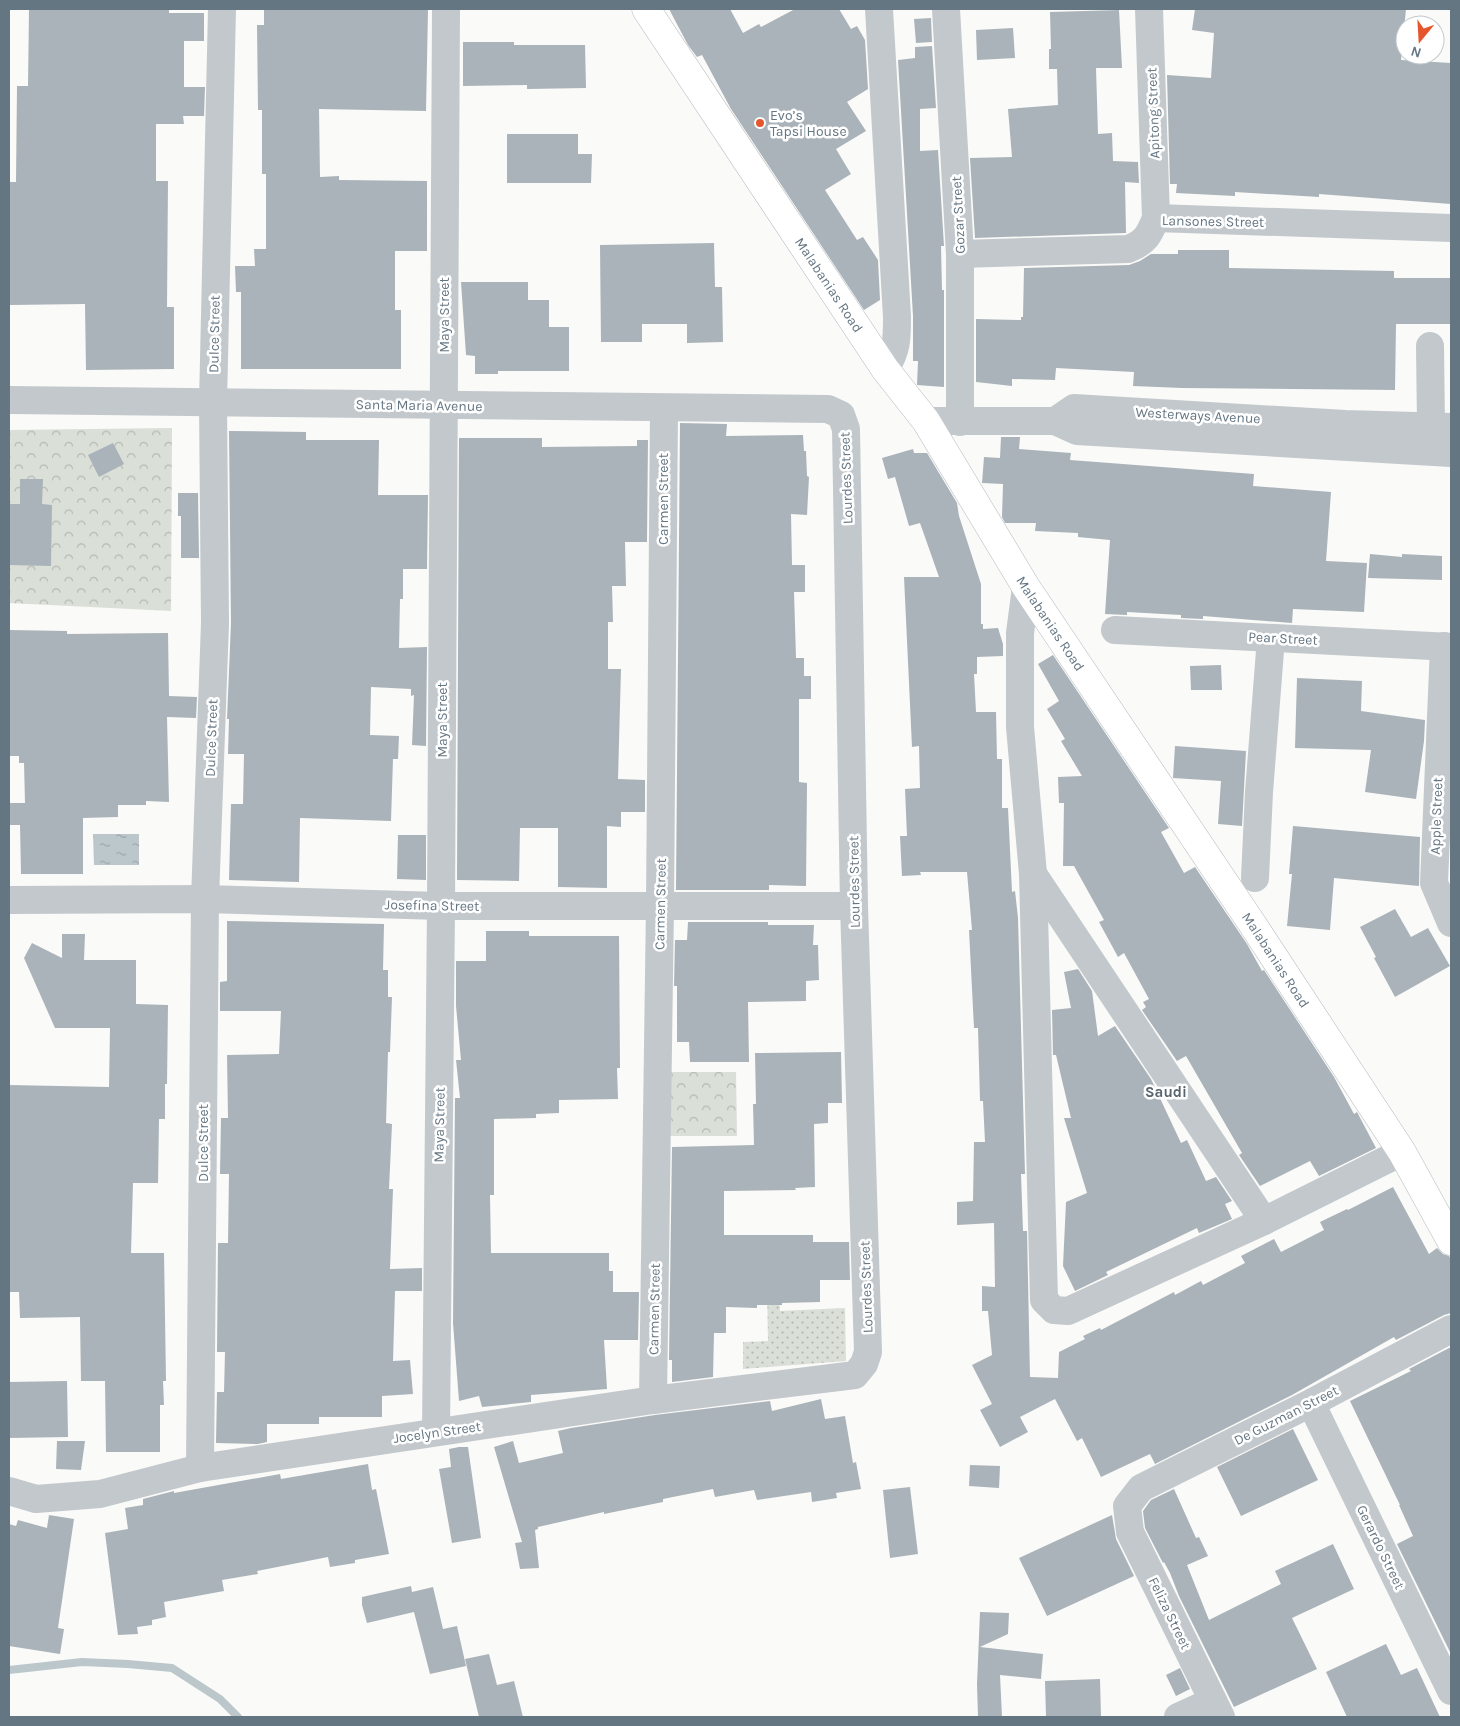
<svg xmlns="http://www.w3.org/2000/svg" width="1460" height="1726" viewBox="0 0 1460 1726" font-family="Karla,sans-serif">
	<defs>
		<pattern id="green-dots" width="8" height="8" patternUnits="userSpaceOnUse" patternTransform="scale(1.25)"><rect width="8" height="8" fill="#dadfd7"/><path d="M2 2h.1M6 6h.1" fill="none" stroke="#b4b9b4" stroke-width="1.8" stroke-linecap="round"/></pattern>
		<pattern id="forest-crowns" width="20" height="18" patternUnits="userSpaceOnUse" patternTransform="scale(1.25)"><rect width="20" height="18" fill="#dadfd7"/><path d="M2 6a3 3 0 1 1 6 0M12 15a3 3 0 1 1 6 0" fill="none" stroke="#b4b9b4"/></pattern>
		<pattern id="water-ripples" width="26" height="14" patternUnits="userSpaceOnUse" patternTransform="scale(1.25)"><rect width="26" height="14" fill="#bbc7cb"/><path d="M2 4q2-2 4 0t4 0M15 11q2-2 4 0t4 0" fill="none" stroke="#9ca6aa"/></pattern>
	</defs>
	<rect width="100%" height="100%" fill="#fafaf8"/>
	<path fill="url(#green-dots)" d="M767 1286H779L780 1311 845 1308 846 1361 743 1369V1342L768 1341Z"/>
	<g fill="url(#forest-crowns)">
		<path d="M172 428 171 611 9 603V430Z"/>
		<path d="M662 1072H736L737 1136H662Z"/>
	</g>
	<path fill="url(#water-ripples)" d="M93 834H139V865H94Z"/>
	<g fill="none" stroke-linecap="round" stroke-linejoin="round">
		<path stroke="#bbc7cb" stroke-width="8" d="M9 1670 82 1662 128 1664 172 1668 220 1699 238 1717"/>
	</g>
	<g fill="#aab3b9">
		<path d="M29 9H169V13H204V41H184V87H205L204 116H183L184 124H156V181H168L167 307H174V369L86 370 85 304 10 305 9 182H16L17 86H28Z"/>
		<path d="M264 9H428L426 111 319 109 320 177 339 176V180L427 181V251H395V310H401V369H241V292H236L235 266H255L254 249H266V174H262V110H258L257 25H264Z"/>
		<path d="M669 9H730L743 33 759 24 761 27 795 9H839L851 29 857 26 865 40 868 89 847 102 866 131 836 149 851 174 825 190 857 240 863 237 878 260 880 300 864 310 731 109 702 55 697 57 688 45Z"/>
		<path d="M1195 9H1406L1401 60 1451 63V204L1319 194V197L1235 192V196L1176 193 1177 184H1170L1167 75 1211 78 1214 33 1192 30Z"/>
		<path d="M1119 10 1122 68H1096L1098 134 1112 133 1113 161 1138 162 1139 183 1125 182 1126 233 975 238 970 158 1012 157 1008 109 1058 105 1057 69H1049V49H1051L1050 12Z"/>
		<path d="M931 18 932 42 916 43 914 19Z"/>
		<path d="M1013 28 1015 58 977 60 976 30Z"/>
		<path d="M463 42H514V45H585L586 88 527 89V85L463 86Z"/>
		<path d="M932 46 936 108 920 109V151L938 150 944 246H941L942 290H944V387L917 385 918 361H913V316L898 60 915 58V47Z"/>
		<path d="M507 134H578V154H592L591 183H507Z"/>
		<path d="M714 243 715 287H722L723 342 687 343V324H642V342H601L600 245Z"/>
		<path d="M1178 250H1229V268L1394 271V278H1451V324H1396L1395 390 1182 388 1133 386 1134 372 1056 368 1055 380 1012 379V386L976 382V319L1021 320V317H1023L1024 268 1129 265 1140 261 1151 254H1178Z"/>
		<path d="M461 282H528V300H549V327H569V371H498V374H475V356L466 355Z"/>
		<path d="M680 423 727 424 726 436 803 435 804 451H806L807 476 809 477 807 515 791 514 792 565H805V592H794L796 658H804V676H811V699H799V782L807 783 806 886 769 885V890H676Z"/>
		<path d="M229 431 306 432V440H379L378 495H428L427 569H403V599H400L399 648 427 647 426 746 412 745 414 695 411 696V689L371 687 370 735 399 736 398 759H393L391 821 300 818 299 882 229 880 231 804H243L244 754H228L229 719H227L231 623Z"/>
		<path d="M1001 437H1020L1019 449 1071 453 1070 460 1254 474 1253 486 1331 492 1326 561 1367 563 1364 612 1293 609 1292 623 1203 616V619L1181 618V615L1127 612V615L1105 614 1110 540 1078 537V533L1035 531 1036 523H1005L1002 517 1003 484 982 483 984 457 1000 458Z"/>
		<path d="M459 438H542V447L637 446V440H648L647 542H625L626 586H612L613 622H608V669H621L618 779 645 780V812H621V827L607 826V888L558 887V828H520L519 881 457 880Z"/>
		<path d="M113 443 124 464 99 477 88 455Z"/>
		<path d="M913 449 914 453H927L957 503 959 516 981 584V624H983V629L998 628 1003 644V656L977 657V674H974L976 712H996L997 759H1002V808H1008L1012 892 1015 891 1018 918 1025 1174H1021L1023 1231H1027L1030 1377 1058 1378 1059 1352 1085 1339 1083 1336 1100 1328 1101 1330 1174 1292 1175 1295 1201 1281 1203 1285 1245 1263 1241 1256 1274 1239 1281 1252 1324 1230 1320 1222 1347 1209 1348 1210 1393 1187 1429 1254 1437 1248 1443 1254 1449 1256 1451 1259V1313L1444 1315 1396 1340 1394 1337 1292 1395 1155 1464 1150 1454 1101 1477 1082 1438 1077 1441 1055 1399 1020 1417 1028 1432 1000 1447 980 1410 992 1404 972 1365 992 1355 988 1311H982V1286L995 1287 994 1223 957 1225V1202L973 1201 974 1142H985L983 1101H980L978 1028H974L969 930H972L967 872H920L921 875 902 876 900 836H907L905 789 920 788 919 746 912 747 904 577H939L920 523 909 526 895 477 888 479 882 458Z"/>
		<path d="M20 479H43L42 504 52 505 51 566 9 565V504H20Z"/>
		<path d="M178 493H198L199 558H181V516H178Z"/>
		<path d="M1370 554 1402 557V554L1442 556V580L1368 578Z"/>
		<path d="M9 630 67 631V634L168 633 169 696 197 697 196 718 167 717 169 802 146 801V805H118V817L83 818V874H21L20 825H9V803H25L24 763H19V756H9Z"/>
		<path d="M1053 655 1169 828 1161 832 1184 873 1195 867 1247 944 1262 971 1264 970 1334 1077 1354 1114 1357 1112 1376 1148 1319 1176 1310 1161 1260 1186 1239 1155 1242 1153 1186 1056 1177 1061 1142 1010 1146 1007 1143 1002 1149 999 1124 953 1118 957 1099 922 1104 920 1074 866H1063L1064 803H1059L1058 777 1082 776 1061 741 1065 739 1047 709 1059 701 1038 664Z"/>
		<path d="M1221 665 1222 690H1191L1190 666Z"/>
		<path d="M1297 678 1362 681 1361 711 1425 720 1424 741 1416 799 1365 792 1371 750 1295 748Z"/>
		<path d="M1175 746 1246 751 1242 826 1218 824 1221 781 1173 778Z"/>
		<path d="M1293 826 1420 837 1419 886 1334 878 1330 930 1287 926 1292 874H1289Z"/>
		<path d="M398 835H426V880L397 879Z"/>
		<path d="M1395 909 1411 937 1428 928 1450 966 1395 997 1374 958 1376 957 1360 927Z"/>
		<path d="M227 921 384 924 383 970H388V997H392L390 1052H388L386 1123 392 1124 389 1189H393L390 1269 422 1268V1291H395L393 1361 410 1360 413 1394 382 1396V1417H319V1424H267V1442L258 1444 216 1443 217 1392H224L225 1352H217L218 1243H228L229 1174H220L221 1118H228L227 1055 279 1054 281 1011H220V982L227 981Z"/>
		<path d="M688 922H768V925H814L813 945H818L819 980 806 981V1001L748 1002 749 1062H690L689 1042H677V986H674L675 940H687Z"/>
		<path d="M486 931H529V936H619L620 1068H617L618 1099 559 1100V1113L536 1114V1118L494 1119V1195H490L491 1253H609V1271H613V1292H639L638 1340H604L607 1389 531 1395V1402L482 1407 479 1396 459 1401 453 1323 455 1098H460L456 1060H461L456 1006V961H486Z"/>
		<path d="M62 934H85L84 960H136V1004L168 1005 167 1084H165V1119H159L158 1183H133L131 1253H164L166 1381H163L164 1405H160V1452H106L105 1381H81L80 1317 20 1318 19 1292H9V1085L109 1087 110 1028H55L24 958 32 943 62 958Z"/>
		<path d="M1078 969 1092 991 1098 1036 1115 1026 1151 1079 1181 1143 1187 1140 1206 1181 1216 1177 1232 1201 1225 1204 1232 1219 1199 1233 1197 1228 1106 1272 1108 1275 1075 1291 1063 1266 1066 1202 1087 1193 1064 1118H1071L1056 1055H1053L1052 1010 1071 1008 1064 972Z"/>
		<path d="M841 1052 842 1103H828V1123L814 1124 815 1187 795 1188 796 1190 724 1191V1235H813V1242H849L850 1280H820V1302L782 1303V1305H757V1308L726 1307V1333H714L713 1377 672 1382V1360H669L672 1147 754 1145 753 1104H756L755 1053Z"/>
		<path d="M1451 1347V1654L1397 1544 1413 1536 1399 1505H1400L1350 1401 1411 1371 1409 1369Z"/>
		<path d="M67 1381 68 1437 9 1438V1382Z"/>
		<path d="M821 1399 825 1419 845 1416 853 1463 856 1462 861 1489 836 1493 837 1498 812 1502 811 1492 757 1500 754 1490 715 1497 713 1489 663 1499V1502L604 1514V1512L538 1527V1529L535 1530 539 1568 520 1569 515 1543 522 1542 494 1447 513 1441 519 1463 563 1453 558 1431 571 1428 655 1415 770 1401 772 1411Z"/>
		<path d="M1293 1429 1318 1480 1241 1516 1217 1467Z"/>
		<path d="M57 1441H85L81 1470 56 1469Z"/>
		<path d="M459 1447H468L481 1538 452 1543 439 1469 451 1467 449 1449Z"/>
		<path d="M368 1464 372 1490 376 1489 389 1554 355 1560V1563L330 1567 328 1557 257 1571 258 1574 222 1580 224 1591 164 1602 166 1617 152 1620V1625L137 1627 138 1634 118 1635 105 1533 128 1529 125 1508 143 1505V1499L174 1491V1493L280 1474 281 1479Z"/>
		<path d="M970 1465 1000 1466 999 1488 969 1486Z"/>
		<path d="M910 1487 918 1554 890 1558 883 1490Z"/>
		<path d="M1174 1489 1196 1538 1199 1537 1208 1556 1187 1565 1209 1620 1281 1584 1275 1571 1333 1544 1354 1589 1292 1618 1317 1669 1234 1707 1179 1596 1170 1573 1164 1562 1163 1563 1145 1528 1143 1511 1151 1500Z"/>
		<path d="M49 1515 74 1519 58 1628 64 1629 60 1654 9 1646V1524L16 1526 18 1520 47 1528Z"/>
		<path d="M1112 1515 1116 1539 1134 1576 1047 1616 1019 1558Z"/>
		<path d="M411 1586 412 1592 433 1587 443 1629 457 1626 466 1666 430 1674 414 1612 367 1623 362 1605V1597Z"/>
		<path d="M980 1612 1009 1613 1008 1634 980 1647 1043 1654 1041 1679 1000 1675 1002 1717H978L977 1684Z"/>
		<path d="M1386 1644 1401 1675 1417 1668 1440 1717H1347L1326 1672Z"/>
		<path d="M489 1654 497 1685 514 1681 523 1717H479L465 1659Z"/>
		<path d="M1180 1668 1190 1689 1176 1696 1166 1675Z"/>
		<path d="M1100 1679 1101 1717H1046L1045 1681Z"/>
	</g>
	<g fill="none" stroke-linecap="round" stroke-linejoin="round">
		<g stroke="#b5babe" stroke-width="29">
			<g id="major">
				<path id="s1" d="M646 9 885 369 926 421 1026 587 1251 922 1402 1152 1451 1241"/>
			</g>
		</g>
		<g stroke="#c3c8cc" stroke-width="28">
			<path d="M879 9 897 317C897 339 897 351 885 369"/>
			<path d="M946 9 960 254V422"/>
			<path d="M1156 218 1451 228"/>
			<path d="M960 254 1128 249C1146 242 1149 235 1156 218L1149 9"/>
			<path d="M1430 346 1431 426"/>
			<path d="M9 400 828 409 841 415 846 429 854 906 868 1352 864 1364 855 1375 653 1400 200 1468 100 1494 36 1499 9 1491"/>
			<path d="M926 421H1055L1077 431 1451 453"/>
			<path d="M1055 421 1074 408 1345 424 1451 427"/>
			<path d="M1026 587 1020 633V727L1033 874 1044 1300 1054 1310 1068 1311 1264 1221 1402 1152"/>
			<path d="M1115 630 1451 647"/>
			<path d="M1444 646 1434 883 1451 923"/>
			<path d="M1033 874 1264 1221"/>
			<path d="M1255 878 1259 792 1271 638"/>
			<path d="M9 900 205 899 441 906H854"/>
			<path d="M653 1400 660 905 664 408"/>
			<path d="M1311 1403 1451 1691"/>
			<path d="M436 1432 441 906 446 9"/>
			<path d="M200 1468 205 899 215 623 213 403 222 9"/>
			<path d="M1178 1717 1213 1701"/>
			<path d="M1221 1717 1130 1532 1127 1506 1141 1488 1311 1403 1451 1329"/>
		</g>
		<use href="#major" stroke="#fff" stroke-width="28"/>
	</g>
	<circle fill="#e4572e" stroke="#fff" stroke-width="2" cx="760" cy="123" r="5"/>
	<g text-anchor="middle" stroke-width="5" stroke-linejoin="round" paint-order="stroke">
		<g font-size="14" fill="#657683" stroke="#fff">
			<text transform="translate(1153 113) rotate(-92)" y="5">Apitong Street</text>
			<text transform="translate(958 215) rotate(-93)" y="5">Gozar Street</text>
			<text transform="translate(1213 221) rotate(1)" y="5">Lansones Street</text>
			<text dy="5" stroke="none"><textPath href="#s1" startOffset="331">Malabanias Road</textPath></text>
			<text transform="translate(444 315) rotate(-90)" y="5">Maya Street</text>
			<text transform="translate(214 334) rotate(-89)" y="5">Dulce Street</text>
			<text transform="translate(419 405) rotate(1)" y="5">Santa Maria Avenue</text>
			<text transform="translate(1198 415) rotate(3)" y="5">Westerways Avenue</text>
			<text transform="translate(846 478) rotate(-92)" y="5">Lourdes Street</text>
			<text transform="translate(663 499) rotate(-90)" y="5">Carmen Street</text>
			<text dy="5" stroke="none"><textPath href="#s1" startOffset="736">Malabanias Road</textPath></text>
			<text transform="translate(1283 638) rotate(3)" y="5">Pear Street</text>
			<text transform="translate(442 720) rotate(-90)" y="5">Maya Street</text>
			<text transform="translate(211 738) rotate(-88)" y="5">Dulce Street</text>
			<text transform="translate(1436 816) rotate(-88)" y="5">Apple Street</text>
			<text transform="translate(854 882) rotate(-91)" y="5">Lourdes Street</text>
			<text transform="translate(660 904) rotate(-89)" y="5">Carmen Street</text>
			<text transform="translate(432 905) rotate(1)" y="5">Josefina Street</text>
			<text dy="5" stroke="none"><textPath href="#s1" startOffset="1141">Malabanias Road</textPath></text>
			<text transform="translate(439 1125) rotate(-89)" y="5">Maya Street</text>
			<text transform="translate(203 1143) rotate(-90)" y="5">Dulce Street</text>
			<text transform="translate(866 1287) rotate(-92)" y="5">Lourdes Street</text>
			<text transform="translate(654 1309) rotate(-89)" y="5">Carmen Street</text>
			<text transform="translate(1286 1415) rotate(-27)" y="5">De Guzman Street</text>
			<text transform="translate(437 1432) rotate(-8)" y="5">Jocelyn Street</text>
			<text transform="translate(1381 1547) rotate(64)" y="5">Gerardo Street</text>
			<text transform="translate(1170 1613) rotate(64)" y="5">Feliza Street</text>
		</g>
		<g font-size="14" fill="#657683" stroke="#fff" text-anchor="start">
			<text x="770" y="120">Evo’s<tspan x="770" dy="16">Tapsi House</tspan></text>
		</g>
		<g font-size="15" font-weight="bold" fill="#57646e" stroke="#fff">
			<text x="1166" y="1097">Saudi</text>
		</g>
	</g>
	<rect width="1460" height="1726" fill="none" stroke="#657683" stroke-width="20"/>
	<g transform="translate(1420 40) rotate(198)"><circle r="24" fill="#ffffff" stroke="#c1c8cd"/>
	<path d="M0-4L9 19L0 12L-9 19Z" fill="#e4572e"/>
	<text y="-8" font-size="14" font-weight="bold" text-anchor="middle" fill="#657683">N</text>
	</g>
</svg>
